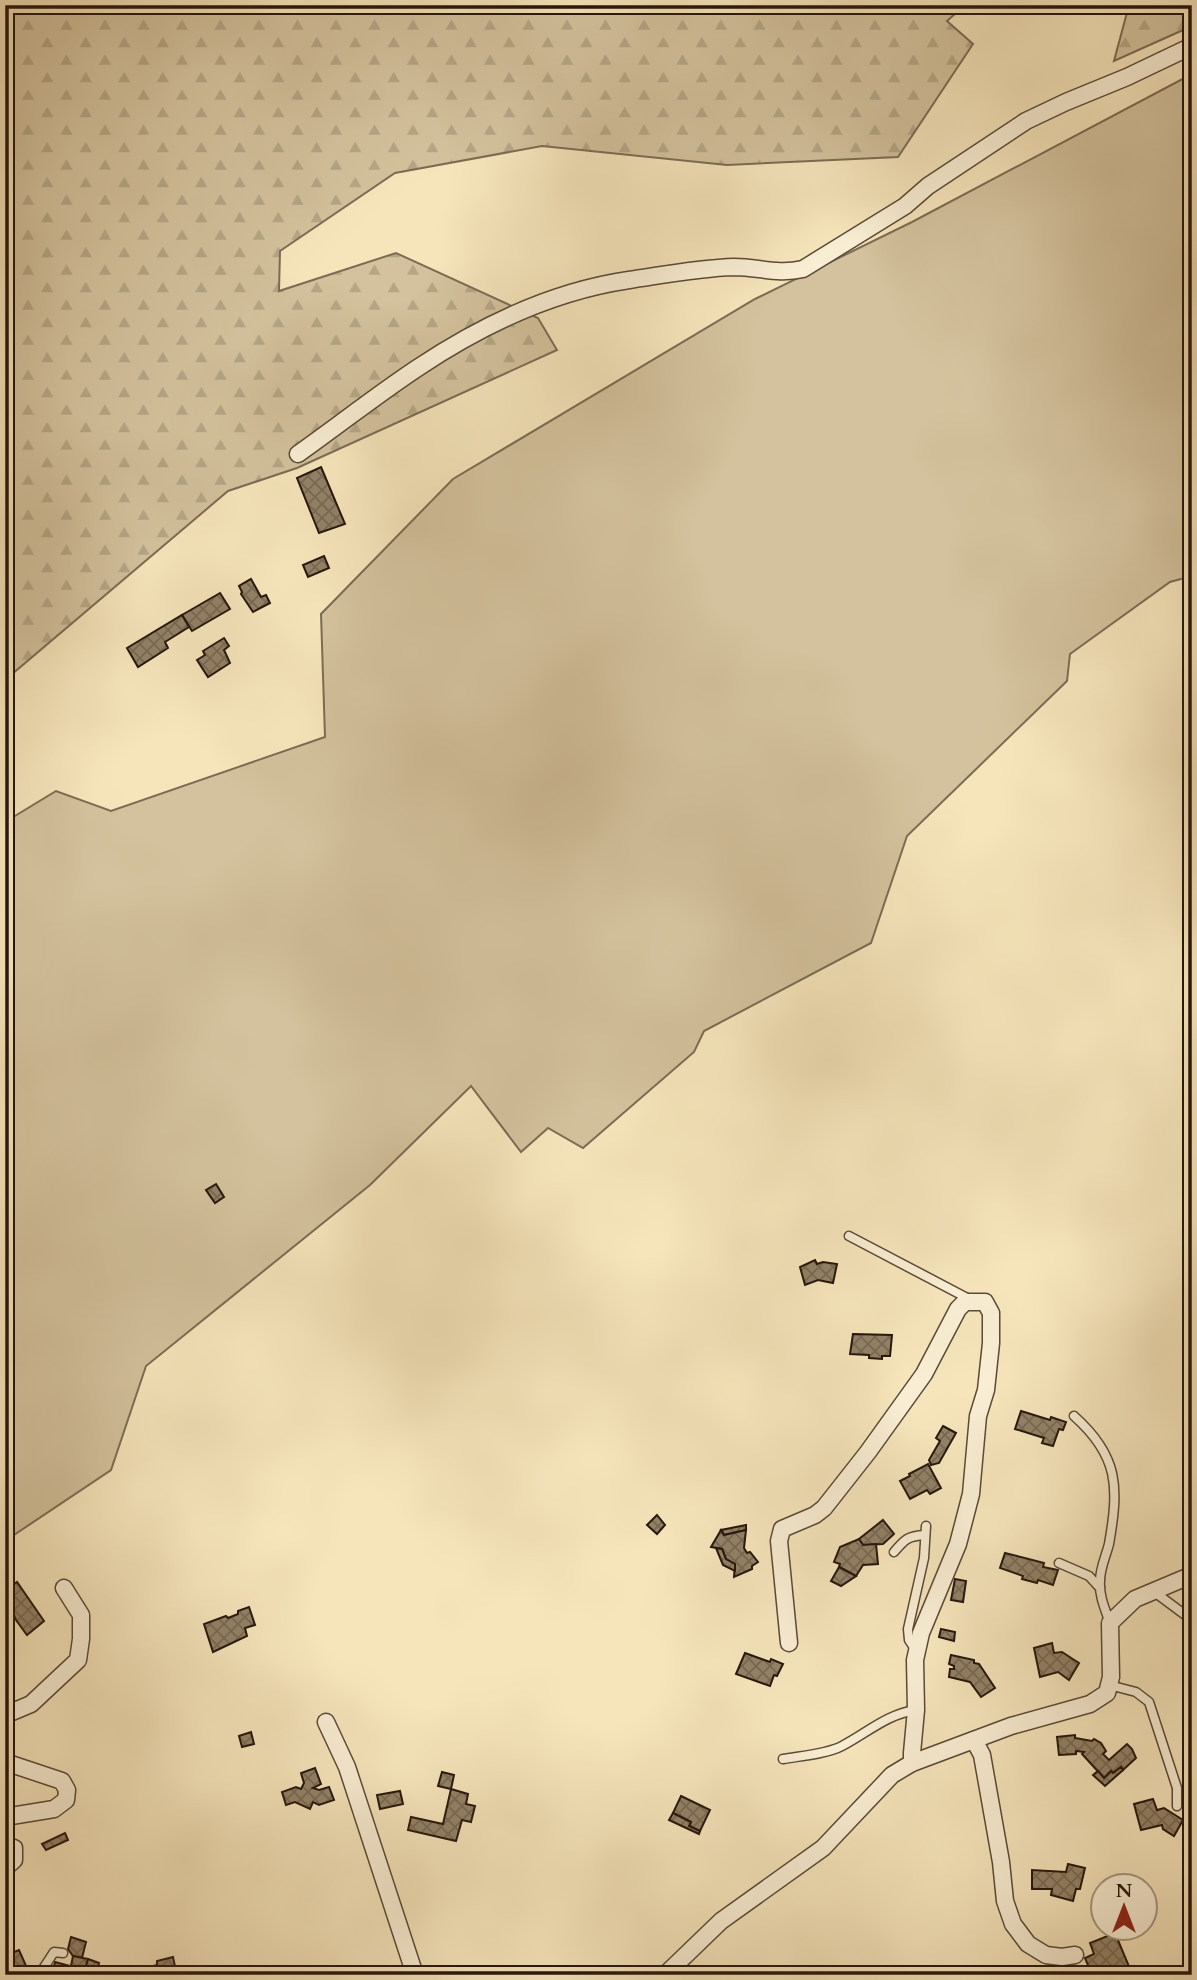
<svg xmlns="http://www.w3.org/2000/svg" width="1197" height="1980" viewBox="0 0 1197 1980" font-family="Cardo,serif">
	<defs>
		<pattern id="forest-firs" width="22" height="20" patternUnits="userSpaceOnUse" patternTransform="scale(1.75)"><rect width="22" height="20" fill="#d3c29d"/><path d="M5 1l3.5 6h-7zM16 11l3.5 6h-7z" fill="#b5a686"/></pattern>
		<pattern id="building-cross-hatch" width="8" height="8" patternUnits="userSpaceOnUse" patternTransform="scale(1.75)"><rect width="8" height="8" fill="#928267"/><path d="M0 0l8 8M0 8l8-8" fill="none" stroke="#776953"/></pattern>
	</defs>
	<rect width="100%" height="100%" fill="#f6e5bb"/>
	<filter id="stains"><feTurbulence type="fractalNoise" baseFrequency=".00286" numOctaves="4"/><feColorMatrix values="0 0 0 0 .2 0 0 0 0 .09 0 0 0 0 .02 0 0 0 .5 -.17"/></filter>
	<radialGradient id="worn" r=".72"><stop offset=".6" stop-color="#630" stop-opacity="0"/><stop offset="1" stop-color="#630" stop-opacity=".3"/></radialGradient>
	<path fill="#d3c29d" stroke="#7c6c54" stroke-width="2" d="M1192 74V576L1170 582 1070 654 1067 681 907 836 871 943 704 1031 694 1052 583 1148 548 1128 521 1152 471 1086 370 1185 146 1366 111 1470 5 1541V822L56 791 111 811 325 737 321 614 453 479 755 299 912 222Z"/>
	<g fill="url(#forest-firs)" stroke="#7c6c54" stroke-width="2">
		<path d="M5 5H965L947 21 973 44 898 157 727 165 542 146 395 173 280 251 279 291 396 253 538 318 557 350 297 468 228 491 5 680Z"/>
		<path d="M1129 5H1192V26L1114 61Z"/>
	</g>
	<g fill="url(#building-cross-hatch)" stroke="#26160b" stroke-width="2">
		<path d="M321 467 345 524 319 533 297 478Z"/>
		<path d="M324 556 329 568 308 577 303 565Z"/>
		<path d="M251 579 261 597 266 595 270 603 253 612 241 594 242 592 239 586Z"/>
		<path d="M220 593 230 609 192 631 182 615Z"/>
		<path d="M182 615 189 627 165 642 168 648 138 667 127 648Z"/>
		<path d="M224 638 229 646 224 650 230 663 208 677 197 660 205 655 203 651Z"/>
		<path d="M216 1184 224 1197 215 1203 206 1190Z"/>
		<path d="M815 1260 817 1264 823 1262 837 1264 833 1283 818 1280 805 1285 800 1267Z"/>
		<path d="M853 1334 892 1335 890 1356H882V1359L869 1358V1355L850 1354Z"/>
		<path d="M1021 1411 1050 1420 1051 1417 1066 1422 1063 1430 1059 1429 1053 1446 1042 1443 1044 1438 1015 1429Z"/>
		<path d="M943 1426 956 1433 939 1463 931 1465 929 1460 940 1441 936 1438Z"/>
		<path d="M928 1464 941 1488 930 1494 927 1490 910 1499 900 1481 910 1476 909 1474Z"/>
		<path d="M657 1515 665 1525 657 1534 647 1525Z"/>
		<path d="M883 1520 894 1534 883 1544 863 1545 859 1539Z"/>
		<path d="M746 1525V1530L724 1535 721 1530Z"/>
		<path d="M721 1530 724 1535 746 1530 744 1548 747 1553 750 1552 758 1562 752 1566V1569L734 1577 735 1564 726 1559 722 1549 711 1547Z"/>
		<path d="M859 1539 863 1545 876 1544 878 1564 863 1565 856 1576 839 1567 840 1564 834 1562 840 1547Z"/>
		<path d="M716 1548 722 1549 726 1559 735 1564V1571L723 1565Z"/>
		<path d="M1005 1553 1044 1563 1043 1567 1058 1570 1053 1585 1038 1580 1037 1583 1022 1579 1023 1576 1000 1568Z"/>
		<path d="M839 1567 856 1576 841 1586 831 1581Z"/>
		<path d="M7 1575 14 1584 17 1582 44 1621 27 1635 16 1620 5 1592Z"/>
		<path d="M955 1579 966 1581 963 1602 951 1600Z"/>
		<path d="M249 1607 255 1625 245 1628 247 1636 213 1652 204 1624 226 1616 228 1618 238 1614V1611Z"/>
		<path d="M941 1629 955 1632 954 1641 939 1637Z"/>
		<path d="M1052 1643 1054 1653 1062 1652 1079 1663 1069 1680 1058 1672 1040 1677 1034 1648Z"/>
		<path d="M745 1653 770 1662 771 1659 783 1664 777 1676 774 1675 770 1686 736 1674Z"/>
		<path d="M951 1655 974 1660V1663L979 1664 995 1688 981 1697 970 1682 949 1677 950 1669H954V1666L949 1664Z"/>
		<path d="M251 1732 254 1744 242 1747 239 1736Z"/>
		<path d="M1075 1735V1738L1092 1741 1094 1739 1101 1743 1106 1751 1103 1754 1109 1760 1127 1744 1132 1749 1136 1758 1123 1770 1121 1767 1113 1773 1111 1771 1104 1778 1082 1754 1084 1752 1076 1751V1754L1059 1755 1057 1737Z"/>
		<path d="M1121 1767 1123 1770 1105 1786 1093 1775 1098 1771 1104 1778 1111 1771 1113 1773Z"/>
		<path d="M315 1768 321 1784 313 1788 319 1790 329 1787 334 1800 319 1805 313 1802 310 1809 295 1802 286 1805 282 1792 296 1787 301 1789 304 1783 301 1773Z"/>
		<path d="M442 1772 454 1775 451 1789 438 1786Z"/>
		<path d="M451 1789 468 1794 466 1804 475 1806 471 1822 462 1820 456 1841 408 1830 411 1817 443 1824Z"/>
		<path d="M400 1791 403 1804 380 1809 377 1795Z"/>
		<path d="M681 1796 710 1810 700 1831 689 1826 691 1822 673 1813Z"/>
		<path d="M1153 1799 1157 1810 1164 1808 1183 1820 1174 1836 1163 1829 1162 1825 1141 1830 1134 1804Z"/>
		<path d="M673 1813 691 1822 689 1826 700 1831 699 1834 669 1820Z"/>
		<path d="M65 1833 68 1840 46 1850 42 1844Z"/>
		<path d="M1068 1864 1085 1868 1080 1889H1076L1073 1901 1051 1895 1052 1889H1032V1870L1066 1872Z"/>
		<path d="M1115 1933 1130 1969 1112 1975H1092L1085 1958 1094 1954 1090 1943Z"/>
		<path d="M71 1937 86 1942 82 1958 73 1956 68 1949Z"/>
		<path d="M10 1948 12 1953 19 1950 27 1968 17 1972 15 1968 5 1971V1950Z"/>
		<path d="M73 1956 88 1959 85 1970 71 1966Z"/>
		<path d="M173 1957 176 1971 165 1975H143L148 1974 146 1968 157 1965V1961Z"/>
		<path d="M88 1959 99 1963 96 1975H52L55 1962 85 1970Z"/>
	</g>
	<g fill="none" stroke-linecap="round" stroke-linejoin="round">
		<g stroke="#5a4a37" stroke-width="11">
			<g id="service">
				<path d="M849 1236 971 1300"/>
				<path d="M1074 1416C1119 1456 1119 1487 1109 1544 1106 1556 1100 1568 1100 1581 1099 1596 1105 1609 1110 1623"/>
				<path d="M894 1552C905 1539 908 1536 925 1535"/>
				<path d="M1059 1563 1089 1576 1100 1588"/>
				<path d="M1153 1591 1188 1617"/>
				<path d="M915 1649 909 1640 908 1629 924 1558 926 1526"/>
				<path d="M1109 1685 1136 1692 1149 1702 1177 1788V1806"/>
				<path d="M783 1759C800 1756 827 1754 842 1746 867 1733 887 1714 916 1710"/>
				<path d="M39 1975 54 1952 63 1953"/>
			</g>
		</g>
		<g stroke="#5a4a37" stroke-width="19">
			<g id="minor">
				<path d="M298 454C339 425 378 394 419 367 482 325 554 291 629 280 663 275 699 268 734 267 759 267 777 275 803 269L905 206 928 186 1026 121 1066 102 1127 77 1192 46"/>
				<path d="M789 1643 779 1541 782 1529 815 1515 824 1508 868 1452 924 1374 958 1309 965 1302H985L991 1313V1343L986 1390 978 1416 971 1494 958 1544 921 1633 915 1660 916 1710 912 1753V1763"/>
				<path d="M5 1715 31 1704 78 1660 81 1639V1615L64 1588"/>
				<path d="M326 1722 347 1767 415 1975"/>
				<path d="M974 1740 982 1755 1001 1862 1005 1901 1013 1924 1028 1944 1046 1955 1062 1957 1075 1955"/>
				<path d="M5 1762 62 1781 67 1790 66 1800 54 1809 5 1817"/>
				<path d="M5 1845 14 1848V1860L5 1868"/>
				<path d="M665 1975 721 1921 823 1848 892 1775 912 1763 1011 1726 1090 1704 1107 1693 1111 1677 1110 1623 1135 1599 1192 1575"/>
			</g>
		</g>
		<use href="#service" stroke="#f9eed3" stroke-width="8"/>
		<use href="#minor" stroke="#f9eed3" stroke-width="16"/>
	</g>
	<rect width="1197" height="1980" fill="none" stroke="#f6e5bb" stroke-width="28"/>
	<rect x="7" y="7" width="1183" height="1966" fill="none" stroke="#26160b" stroke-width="3.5"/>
	<rect x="14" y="14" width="1169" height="1952" fill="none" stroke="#26160b" stroke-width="2"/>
	<g transform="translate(1124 1907)"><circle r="33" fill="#f9eed3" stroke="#a59883" stroke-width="2"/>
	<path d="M0-5L12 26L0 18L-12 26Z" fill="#8f2418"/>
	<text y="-10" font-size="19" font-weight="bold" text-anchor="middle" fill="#26160b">N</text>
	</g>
	<rect width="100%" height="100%" filter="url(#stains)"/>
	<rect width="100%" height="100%" fill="url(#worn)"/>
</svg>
